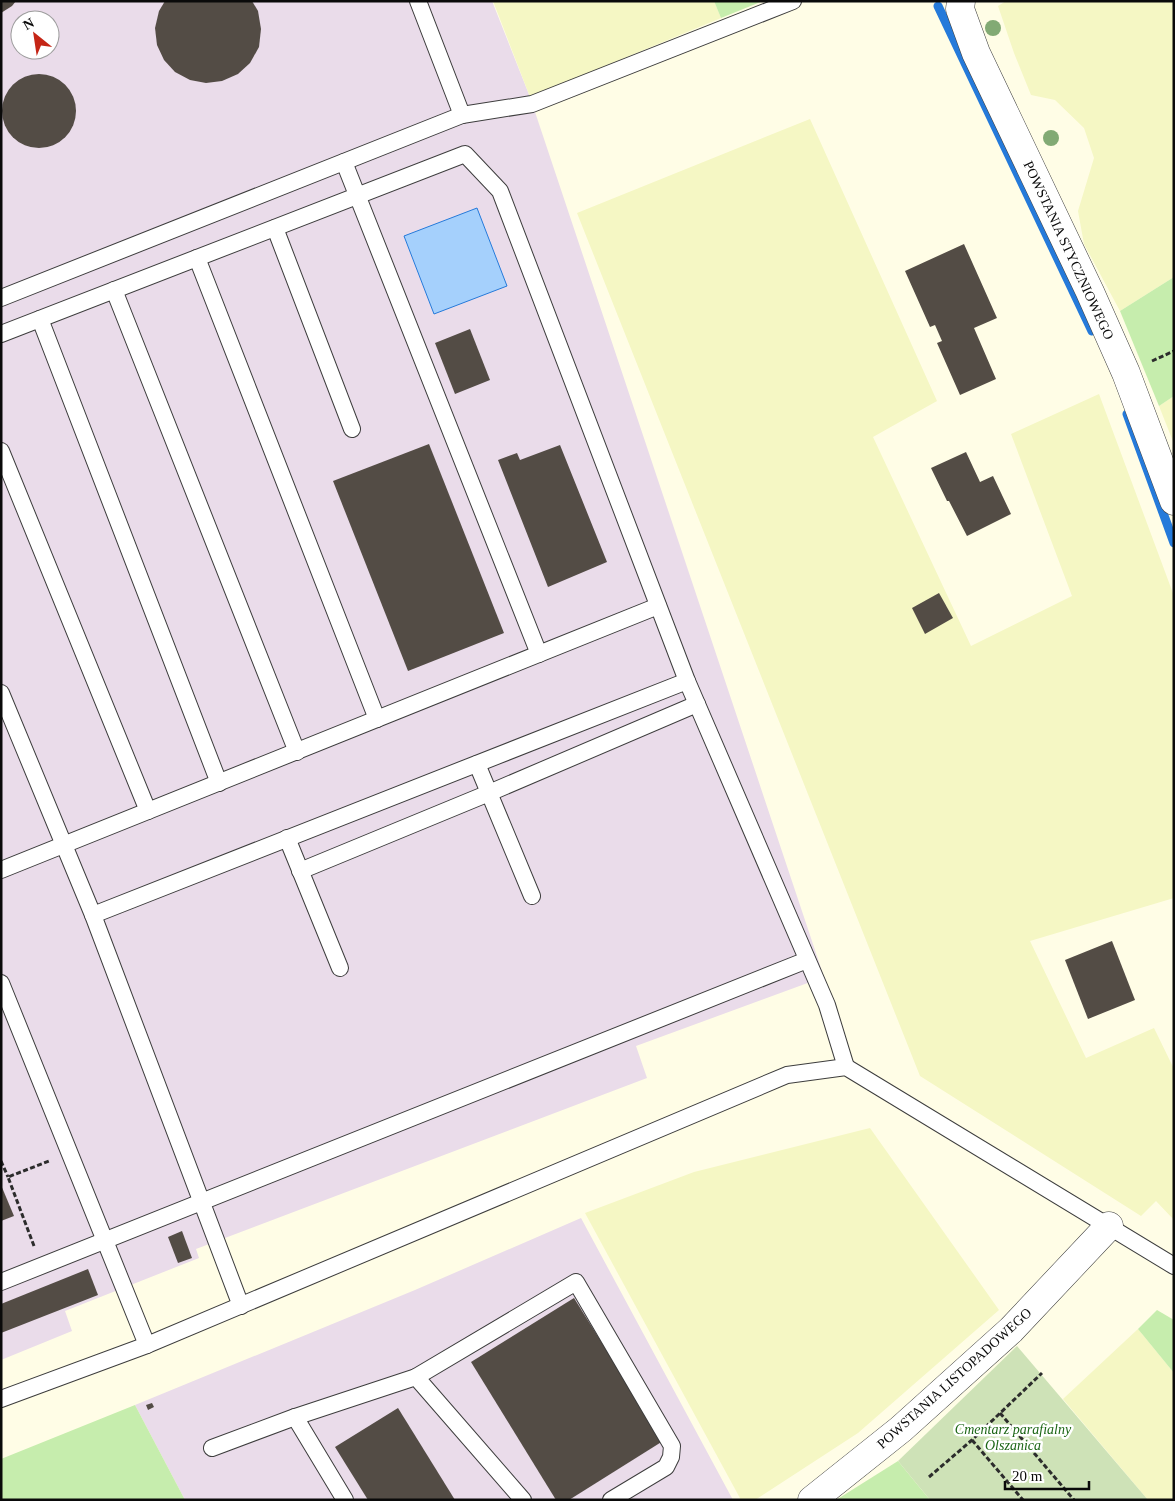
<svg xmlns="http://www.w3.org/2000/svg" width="1175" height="1501" viewBox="0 0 1175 1501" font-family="'Times New Roman',serif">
	<rect width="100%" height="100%" fill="#fffde6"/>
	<g fill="#eadcea" fill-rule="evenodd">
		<path d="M1 1H492L530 97 824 977 636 1046 647 1078 196 1249 199 1258 65 1311 72 1331 1 1360ZM20 20H50V50H20Z"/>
		<path d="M581 1218 733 1500H185L135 1405 415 1290Z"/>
	</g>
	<g fill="#f5f7c4">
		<path d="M493 1H714L721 18 530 97Z"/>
		<path d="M1006 1H1174V277L1120 311 1084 244 1078 211 1094 158 1084 128 1055 100 1031 95 1014 53 998 6Z"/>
		<path d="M810 119 937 401 873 437 971 646 1072 596 1011 434 1099 394 1174 596V898L1030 941 1086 1058 1154 1028 1174 1069V1220L1156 1201 1141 1216 920 1076 577 213Z"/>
		<path d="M1174 396V444L1159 406Z"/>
		<path d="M870 1128 999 1310 858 1433 755 1500H741L585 1213 694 1172Z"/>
		<path d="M1138 1329 1174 1373V1500H1148L1063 1399Z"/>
	</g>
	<g fill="#c6edad">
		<path d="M714 1H763L721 18Z"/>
		<path d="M1174 277V396L1159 406 1120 311Z"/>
		<path d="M1157 1310 1174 1320V1373L1138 1329Z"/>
		<path d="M135 1405 185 1500H1V1459Z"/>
		<path d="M898 1461 930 1500H836Z"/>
	</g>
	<path fill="#cee2b7" d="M1017 1346 1148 1500H930L898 1461Z"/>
	<path fill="#a5d0fc" stroke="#257ada" d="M477 208 507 286 434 314 404 236Z"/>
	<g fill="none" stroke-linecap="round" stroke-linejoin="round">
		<g stroke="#257ada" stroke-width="9">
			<path d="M938 6 1092 331"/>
			<path d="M1127 414 1174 543"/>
		</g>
	</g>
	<g fill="#534c45">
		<path d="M1 1H16L12 6 1 13Z"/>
		<path d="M165 1H252L258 11 261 29 259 47 250 63 238 74 222 81 206 83 190 80 175 72 164 60 157 45 155 28 159 11Z"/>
		<circle cx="39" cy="111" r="37"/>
		<path d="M964 244 997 318 974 328 996 379 960 395 937 343 942 341 935 325 930 327 905 271Z"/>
		<path d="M470 329 490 380 455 394 435 343Z"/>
		<path d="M429 444 504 633 408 671 333 481Z"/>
		<path d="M560 445 607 562 548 587 498 460 517 453 520 460Z"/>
		<path d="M966 452 980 482 993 476 1011 514 967 536 949 501H947L931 468Z"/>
		<path d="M939 593 953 618 925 634 912 608Z"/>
		<path d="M1112 941 1135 1000 1088 1019 1065 960Z"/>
		<path d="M1 1185 14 1216 1 1221Z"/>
		<path d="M182 1231 192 1258 178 1263 168 1237Z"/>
		<path d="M88 1269 98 1295 1 1333V1304Z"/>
		<path d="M574 1298 663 1441 569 1500H556L471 1362Z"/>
		<path d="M152 1403 154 1407 148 1410 146 1405Z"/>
		<path d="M398 1408 455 1500H368L335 1447Z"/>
	</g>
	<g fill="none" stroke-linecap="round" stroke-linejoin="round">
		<g stroke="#3d3d3d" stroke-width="18">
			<g id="service">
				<path d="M418 1 462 115"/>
				<path d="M344 162 539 654"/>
				<path d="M275 228 352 429"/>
				<path d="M197 258 377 719"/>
				<path d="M114 290 297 752"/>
				<path d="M1 298 462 115 532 104 793 1"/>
				<path d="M40 319 219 783"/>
				<path d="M1 334 465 154 500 191 687 681 827 1005 846 1067"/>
				<path d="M1 451 148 811"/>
				<path d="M1 693 93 915 241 1306"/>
				<path d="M477 764 532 896"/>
				<path d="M287 838 340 968"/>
				<path d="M1 870 658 606"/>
				<path d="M300 871 489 793 697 704"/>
				<path d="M93 915 687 681"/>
				<path d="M1 983 147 1345"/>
				<path d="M1 1282 807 960"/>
				<path d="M416 1377 576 1282 672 1446 671 1457 666 1467 611 1500"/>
				<path d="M1 1399 147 1345 787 1075 846 1067 1174 1266"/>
				<path d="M295 1417 345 1500"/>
				<path d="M212 1448 295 1417 416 1377 523 1500"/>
			</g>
		</g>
		<g stroke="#3d3d3d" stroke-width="29">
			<g id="minor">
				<path d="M961 1 960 9 976 53 1090 292 1126 373 1174 501"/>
				<path d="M812 1500 901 1429 1011 1330 1109 1226"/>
			</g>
		</g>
		<g stroke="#2c2c2c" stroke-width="3" stroke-dasharray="5 2.5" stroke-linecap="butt">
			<path d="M1152 361 1174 351"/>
			<path d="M1 1161 8 1177"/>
			<path d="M34 1246 8 1177 49 1161"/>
			<path d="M1000 1413 1074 1500"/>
			<path d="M972 1440 1023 1500"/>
			<path d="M929 1477 972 1440 1042 1373"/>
		</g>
		<use href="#service" stroke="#fff" stroke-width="16"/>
		<use href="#minor" stroke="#fff" stroke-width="28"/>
	</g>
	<g fill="#82aa74">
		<circle cx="993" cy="28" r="8"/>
		<circle cx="1051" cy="138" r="8"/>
	</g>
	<g text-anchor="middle" stroke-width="5" stroke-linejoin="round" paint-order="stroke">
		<g font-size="14" fill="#0a0a0a" stroke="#fff">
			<text transform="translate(1069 250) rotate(65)" y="5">POWSTANIA STYCZNIOWEGO</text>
			<text transform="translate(954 1378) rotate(-42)" y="5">POWSTANIA LISTOPADOWEGO</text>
		</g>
		<g font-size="14" font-style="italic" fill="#1c6616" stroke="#fff">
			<text x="1013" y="1434">Cmentarz parafialny<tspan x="1013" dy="16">Olszanica</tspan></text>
		</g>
	</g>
	<rect width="1175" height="1501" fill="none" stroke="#0a0a0a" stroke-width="5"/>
	<g transform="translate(35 35) rotate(330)"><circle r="24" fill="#ffffff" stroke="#9d9d9d"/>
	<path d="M0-4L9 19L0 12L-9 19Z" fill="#c52516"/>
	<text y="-8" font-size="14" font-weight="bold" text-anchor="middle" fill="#0a0a0a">N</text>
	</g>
	<path d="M1005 1481v8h84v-8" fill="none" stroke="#0a0a0a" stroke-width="2.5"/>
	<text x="1012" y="1481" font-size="15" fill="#0a0a0a" stroke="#ffffff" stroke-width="4" paint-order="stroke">20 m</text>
</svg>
